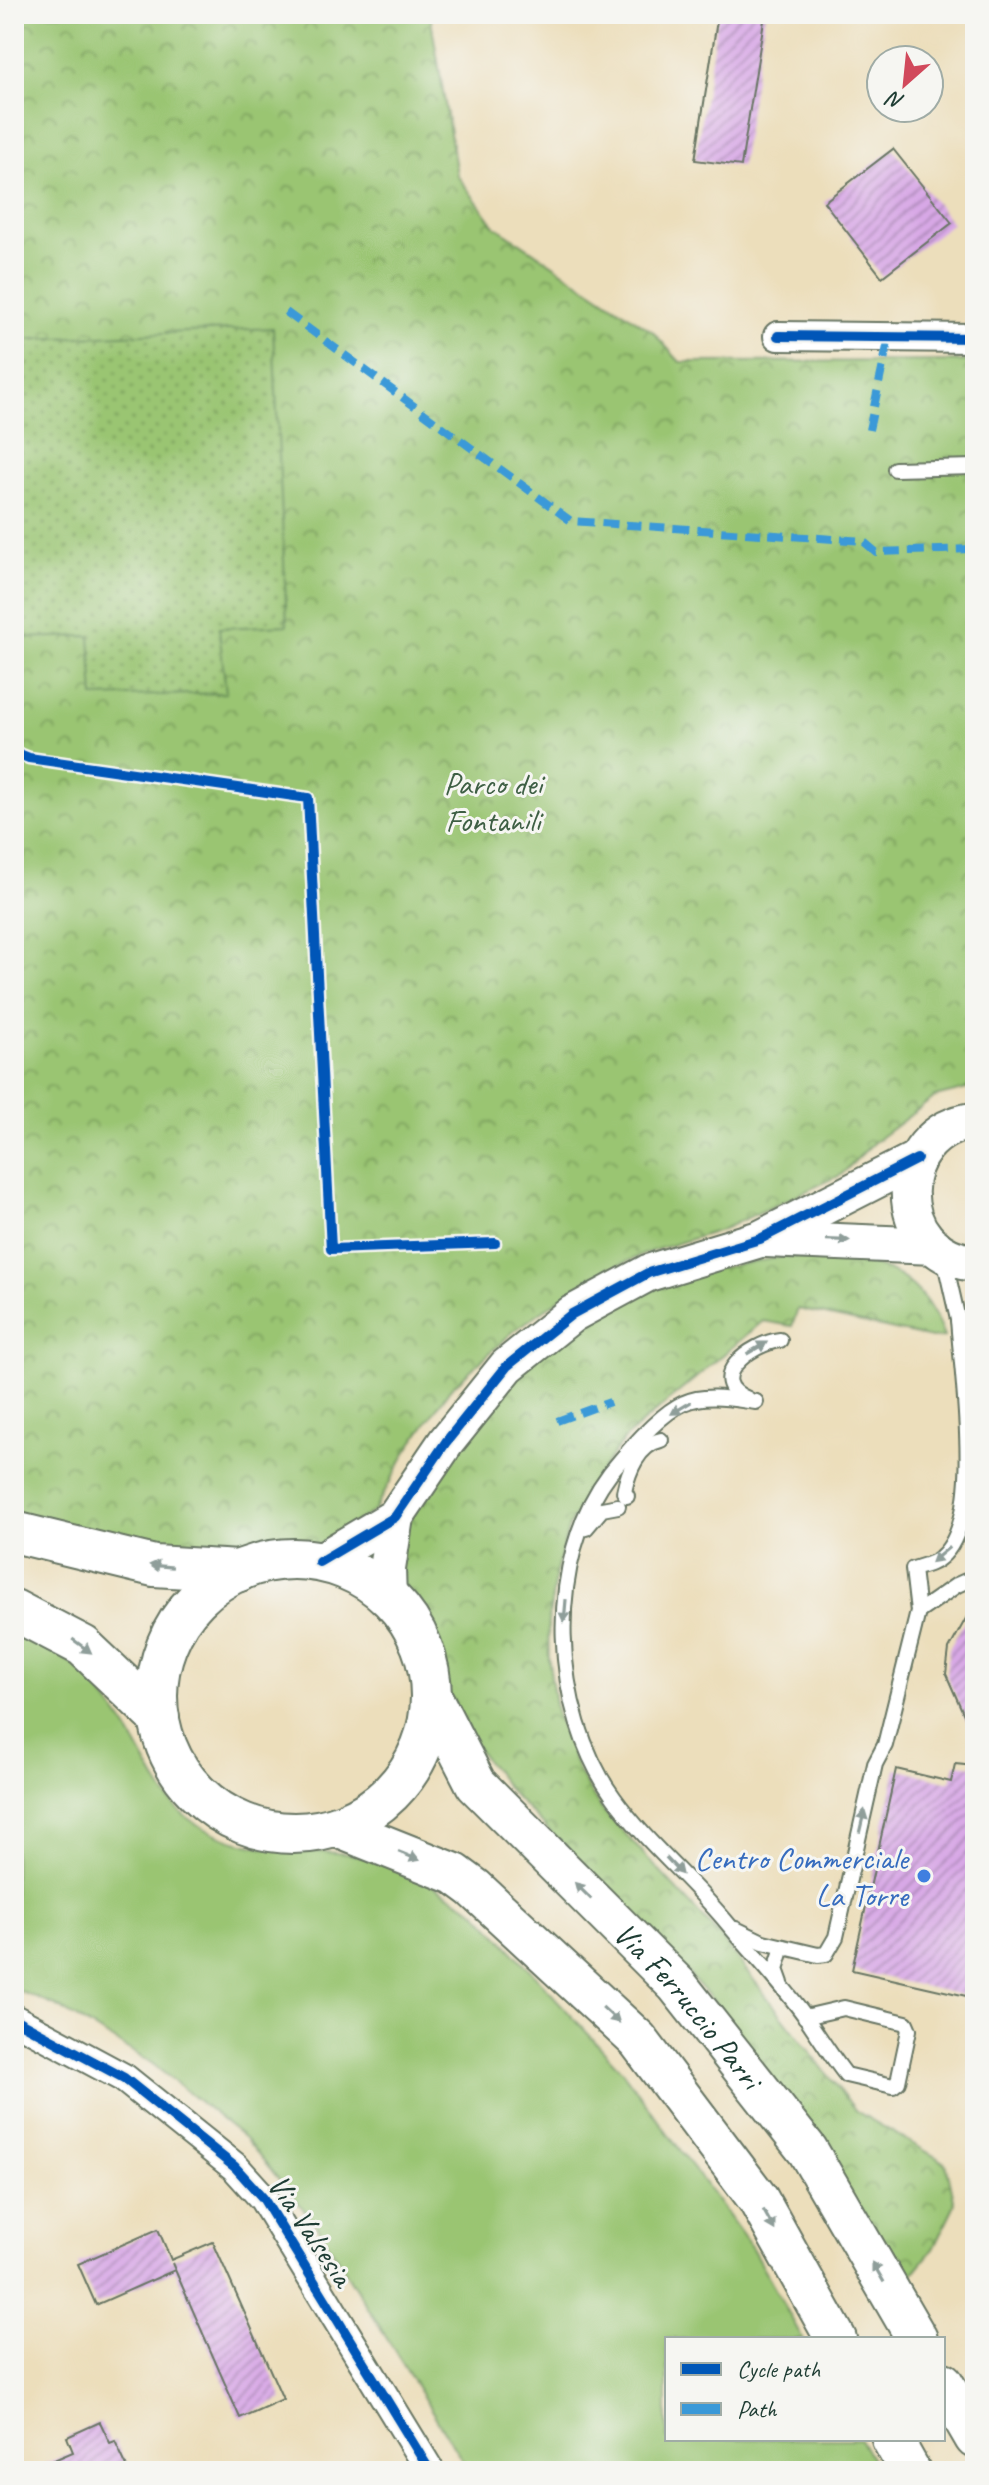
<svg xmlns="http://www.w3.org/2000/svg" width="989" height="2485" viewBox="0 0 989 2485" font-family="Caveat,sans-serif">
	<defs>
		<pattern id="park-crowns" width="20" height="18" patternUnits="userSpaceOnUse" patternTransform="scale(2)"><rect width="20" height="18" fill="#9ac572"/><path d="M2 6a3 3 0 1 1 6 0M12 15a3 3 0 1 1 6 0" fill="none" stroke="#7da15e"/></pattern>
		<pattern id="garden-dots" width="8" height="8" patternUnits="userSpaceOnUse" patternTransform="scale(2)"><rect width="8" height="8" fill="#9ac572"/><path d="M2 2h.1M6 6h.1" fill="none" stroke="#7da15e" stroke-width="1.8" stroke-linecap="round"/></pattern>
		<pattern id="building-hatch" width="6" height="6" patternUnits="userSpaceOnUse" patternTransform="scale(2)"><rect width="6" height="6" fill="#d8a8e6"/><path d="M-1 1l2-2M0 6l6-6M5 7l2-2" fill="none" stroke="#af8abb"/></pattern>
	</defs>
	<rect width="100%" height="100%" fill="#f6f6f2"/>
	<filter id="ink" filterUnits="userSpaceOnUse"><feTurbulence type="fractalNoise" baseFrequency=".0125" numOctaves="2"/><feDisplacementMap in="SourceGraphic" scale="16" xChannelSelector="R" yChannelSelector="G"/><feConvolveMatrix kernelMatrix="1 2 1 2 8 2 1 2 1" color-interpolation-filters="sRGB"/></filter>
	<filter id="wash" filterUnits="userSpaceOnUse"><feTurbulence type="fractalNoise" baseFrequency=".006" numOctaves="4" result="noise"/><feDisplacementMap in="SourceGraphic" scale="32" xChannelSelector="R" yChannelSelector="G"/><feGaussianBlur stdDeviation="1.8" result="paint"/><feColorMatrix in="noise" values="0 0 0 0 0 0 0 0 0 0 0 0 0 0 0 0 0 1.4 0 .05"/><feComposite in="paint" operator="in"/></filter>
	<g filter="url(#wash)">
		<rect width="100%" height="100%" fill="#ecdebb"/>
		<path fill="#9ac572" stroke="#5c8153" stroke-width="2" d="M14 1628C71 1658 94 1677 129 1732 148 1762 161 1801 192 1821 242 1854 293 1848 350 1854 394 1859 440 1889 477 1912L623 2072 752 2248 803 2339H667V2439H860L878 2471H469L316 2224 245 2138 150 2062 56 2006 14 1989Z"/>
		<g fill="url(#park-crowns)" stroke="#5c8153" stroke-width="2">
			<path d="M14 14H430L457 175 495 226 652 331 680 362 975 361V1087L935 1097 873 1143 841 1175 721 1230 652 1251 591 1277 515 1330 450 1389 407 1451 374 1511 312 1549 237 1546 190 1549 114 1542 14 1512Z"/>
			<path d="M787 1256C861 1261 915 1256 944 1337L931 1338 798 1309 792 1326 763 1321 627 1436 596 1477 569 1526 556 1572 548 1623 549 1663 557 1717 579 1773 599 1806 717 1933 856 2111 946 2163 955 2204 933 2249 903 2286 720 2008 626 1906 514 1796 475 1746 400 1599 402 1532 479 1413 542 1353 625 1300 708 1270Z"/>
		</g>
		<path fill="url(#garden-dots)" stroke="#5c8153" stroke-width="2" d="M273 328 287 625 219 628 226 693 94 697 90 636 14 638V340Z"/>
		<g id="blocks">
			<g fill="url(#building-hatch)">
				<path d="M718 14H765L741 166 695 160Z"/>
				<path d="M893 149 952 223 882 277 824 202Z"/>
				<path d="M975 1602V1740L946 1674 949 1649Z"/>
				<path d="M955 1764 975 1766V1998L852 1970 896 1769 951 1782Z"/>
				<path d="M158 2229 171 2260 213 2242 283 2399 240 2418 172 2263 175 2270 96 2305 78 2264Z"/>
				<path d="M100 2422 110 2443 115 2441 129 2471H28L73 2452 67 2437Z"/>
			</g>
		</g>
	</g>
	<g filter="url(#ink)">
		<use href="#blocks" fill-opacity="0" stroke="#677563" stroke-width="2"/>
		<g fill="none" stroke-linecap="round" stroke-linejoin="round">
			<g stroke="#677563" stroke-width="18">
				<g id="service">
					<path d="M895 469 975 467"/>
					<path d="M944 1258 959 1324"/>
					<path d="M967 1360 975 1395"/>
					<path d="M748 1399C702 1380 752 1343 780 1340"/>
					<path d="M756 1402C733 1399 705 1393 684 1403 659 1414 627 1452 610 1473 544 1560 551 1712 614 1798 647 1844 692 1880 728 1924 753 1954 782 1984 805 2016 819 2036 831 2056 846 2075L893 2086 898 2082 909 2030 906 2023 844 2008 805 2017"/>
					<path d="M627 1496 624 1492C628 1472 638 1445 661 1440"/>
					<path d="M586 1528 602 1509 618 1506"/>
					<path d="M918 1612 957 1585 975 1577"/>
					<path d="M736 1929 763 1942 818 1955 826 1954 836 1937 875 1764 885 1745 918 1612 913 1569C922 1566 934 1564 941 1557 986 1519 961 1373 958 1318"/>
					<path d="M781 1983 776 1969 783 1947"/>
				</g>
			</g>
			<g stroke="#677563" stroke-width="32">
				<g id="minor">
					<path d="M778 336 975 338"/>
					<path d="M14 2019 124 2078 235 2167 263 2198 430 2471"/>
				</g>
			</g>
			<g stroke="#677563" stroke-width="40">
				<g id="tertiary">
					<path d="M975 1121C888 1130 888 1255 975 1263"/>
					<path d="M766 1239 934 1246"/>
					<path d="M319 1562 395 1517 446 1442 507 1366 572 1314 648 1273 760 1239 917 1159"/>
					<path d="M388 1598 387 1569 395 1517"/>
				</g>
			</g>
			<g stroke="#677563" stroke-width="44">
				<g id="secondary">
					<path d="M14 1532 154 1566 239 1571"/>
					<circle cx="294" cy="1696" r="137"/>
					<path d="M14 1610 83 1646 159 1718"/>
					<path id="s1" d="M431 1696 476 1784 677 1985 808 2151 917 2339"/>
					<path d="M337 1827 455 1874 474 1888 638 2040 758 2199 836 2339"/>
					<path d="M943 2383 975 2438"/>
					<path d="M892 2439 910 2471"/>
				</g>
			</g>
			<use href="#service" stroke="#fff" stroke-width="14"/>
			<use href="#minor" stroke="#fff" stroke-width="28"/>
			<use href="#tertiary" stroke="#fff" stroke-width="36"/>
			<use href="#secondary" stroke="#fff" stroke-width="40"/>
			<g stroke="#3a99d8" stroke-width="8" stroke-dasharray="16 8" stroke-linecap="butt">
				<path d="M286 312 571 521 863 541 876 552 975 549"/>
				<path d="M869 430 889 337"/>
				<path d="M14 1098 22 1100"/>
				<path d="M557 1421 610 1402"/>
			</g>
			<g stroke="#f6f6f2" stroke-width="15">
				<g id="cycleway">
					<path d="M778 336 975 338"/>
					<path d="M14 752 29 758 308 798 331 1249 495 1243"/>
					<path d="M319 1562 395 1517 446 1442 507 1366 572 1314 648 1273 760 1239 917 1159"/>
					<path d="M14 2019 124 2078 235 2167 263 2198 430 2471"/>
				</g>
			</g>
			<use href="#cycleway" stroke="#0057b8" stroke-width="10"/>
		</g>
		<defs><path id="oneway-solid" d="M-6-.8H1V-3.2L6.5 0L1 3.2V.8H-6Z" transform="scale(2)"/></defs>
		<g fill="#8f9e9a">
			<use href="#oneway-solid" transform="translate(838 1240) rotate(2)"/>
			<use href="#oneway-solid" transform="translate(757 1348) rotate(-30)"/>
			<use href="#oneway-solid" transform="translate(681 1408) rotate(149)"/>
			<use href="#oneway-solid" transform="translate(940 1555) rotate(140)"/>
			<use href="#oneway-solid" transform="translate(161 1566) rotate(-175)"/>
			<use href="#oneway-solid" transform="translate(565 1611) rotate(95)"/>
			<use href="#oneway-solid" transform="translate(82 1646) rotate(36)"/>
			<use href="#oneway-solid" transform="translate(862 1821) rotate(-77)"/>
			<use href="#oneway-solid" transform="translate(409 1856) rotate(22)"/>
			<use href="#oneway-solid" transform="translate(674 1866) rotate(47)"/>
			<use href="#oneway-solid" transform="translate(583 1891) rotate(-135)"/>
			<use href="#oneway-solid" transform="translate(611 2015) rotate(43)"/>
			<use href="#oneway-solid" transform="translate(769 2220) rotate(61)"/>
			<use href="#oneway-solid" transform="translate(878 2272) rotate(-120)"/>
		</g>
	</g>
	<circle fill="#3f7fe0" stroke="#f6f6f2" stroke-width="3" cx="924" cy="1876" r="8"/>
	<g text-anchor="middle" stroke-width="6" stroke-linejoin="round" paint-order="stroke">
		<g font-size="32" fill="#3e5f44" stroke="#f6f6f2">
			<text x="493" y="794">Parco dei<tspan x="493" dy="37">Fontanili</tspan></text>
		</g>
		<g font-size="32" fill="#366cbe" stroke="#f6f6f2" text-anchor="end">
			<text x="908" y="1869">Centro Commerciale<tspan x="908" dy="37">La Torre</tspan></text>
		</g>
		<g font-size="32" fill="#1f3d34" stroke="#f6f6f2">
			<text dy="11" stroke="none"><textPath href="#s1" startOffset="406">Via Ferruccio Parri</textPath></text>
			<text transform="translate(311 2230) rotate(56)" y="11">Via Valsesia</text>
		</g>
	</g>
	<rect width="989" height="2485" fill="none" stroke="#f6f6f2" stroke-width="48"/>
	<rect x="665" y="2337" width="280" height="104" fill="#f6f6f2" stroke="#a0aca6" stroke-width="2"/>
	<rect x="681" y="2363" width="40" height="12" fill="#0057b8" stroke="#a0aca6" stroke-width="2"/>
	<text x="737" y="2377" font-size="24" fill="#1f3d34">Cycle path</text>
	<rect x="681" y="2403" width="40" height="12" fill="#3a99d8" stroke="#a0aca6" stroke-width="2"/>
	<text x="737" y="2417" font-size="24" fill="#1f3d34">Path</text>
	<g transform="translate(905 84) rotate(207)"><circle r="38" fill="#f6f6f2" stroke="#a0aca6" stroke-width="2"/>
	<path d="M0-6L14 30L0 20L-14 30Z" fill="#d1495b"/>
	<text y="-12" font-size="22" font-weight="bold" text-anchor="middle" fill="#1f3d34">N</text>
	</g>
</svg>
